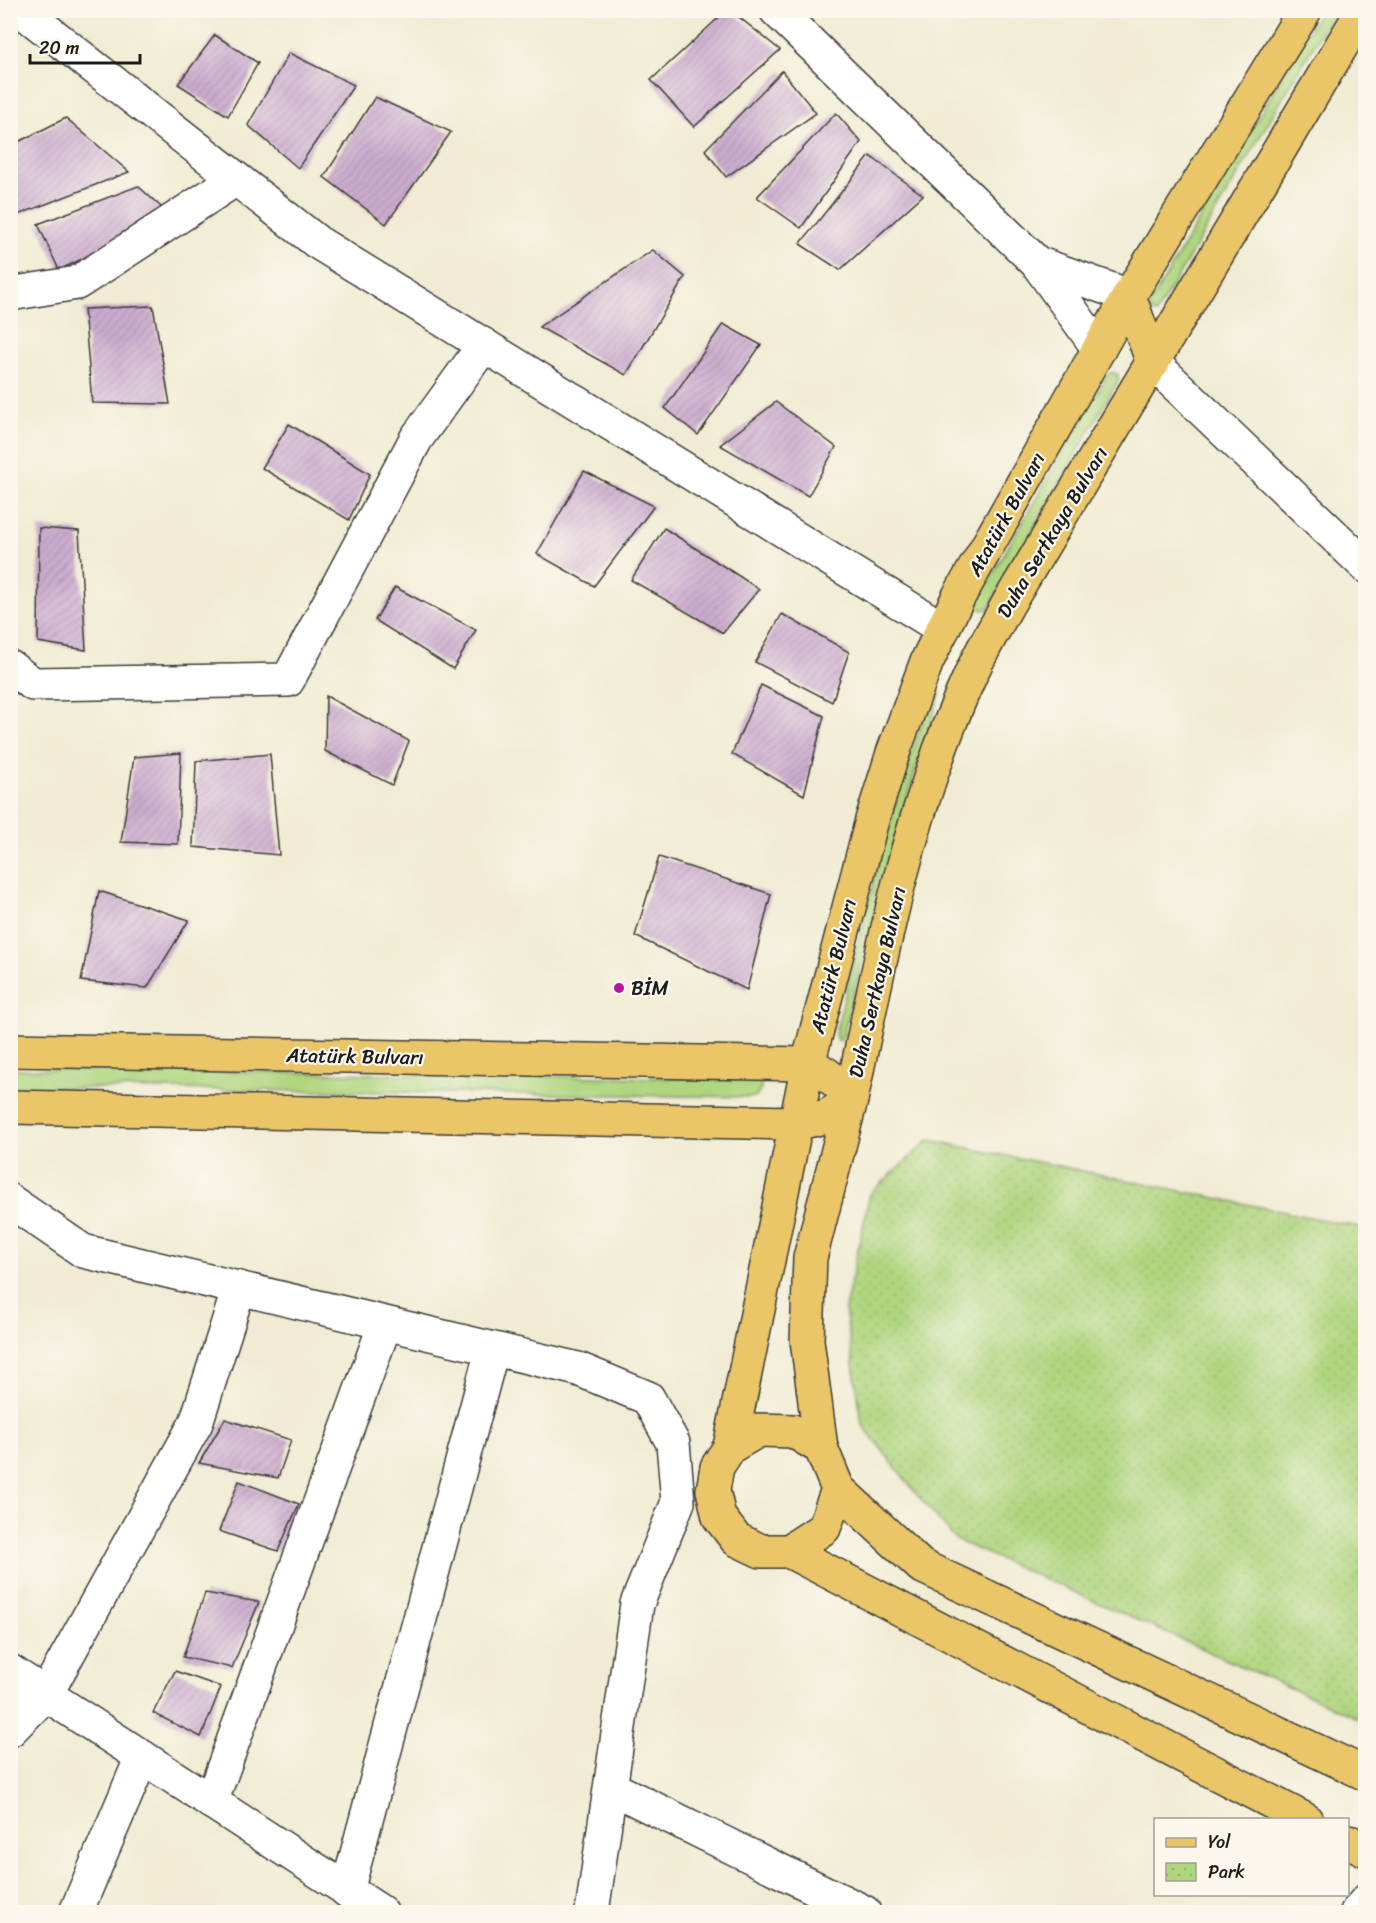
<svg xmlns="http://www.w3.org/2000/svg" width="1376" height="1923" viewBox="0 0 1376 1923" font-family="Sriracha,sans-serif">
	<defs>
		<pattern id="park-dots" width="8" height="8" patternUnits="userSpaceOnUse" patternTransform="scale(1.5)"><rect width="8" height="8" fill="#afd57e"/><path d="M2 2h.1M6 6h.1" fill="none" stroke="#96b66c" stroke-width="1.8" stroke-linecap="round"/></pattern>
		<pattern id="building-hatch" width="6" height="6" patternUnits="userSpaceOnUse" patternTransform="scale(1.5)"><rect width="6" height="6" fill="#ccaccf"/><path d="M-1 1l2-2M0 6l6-6M5 7l2-2" fill="none" stroke="#af93b1"/></pattern>
	</defs>
	<rect width="100%" height="100%" fill="#fbf7ec"/>
	<filter id="ink" filterUnits="userSpaceOnUse"><feTurbulence type="fractalNoise" baseFrequency=".0167" numOctaves="2"/><feDisplacementMap in="SourceGraphic" scale="12" xChannelSelector="R" yChannelSelector="G"/><feConvolveMatrix kernelMatrix="1 2 1 2 8 2 1 2 1" color-interpolation-filters="sRGB"/></filter>
	<filter id="wash" filterUnits="userSpaceOnUse"><feTurbulence type="fractalNoise" baseFrequency=".008" numOctaves="4" result="noise"/><feDisplacementMap in="SourceGraphic" scale="24" xChannelSelector="R" yChannelSelector="G"/><feGaussianBlur stdDeviation="1.35" result="paint"/><feColorMatrix in="noise" values="0 0 0 0 0 0 0 0 0 0 0 0 0 0 0 0 0 1.4 0 .05"/><feComposite in="paint" operator="in"/></filter>
	<g filter="url(#wash)">
		<rect width="100%" height="100%" fill="#f0ebd2"/>
		<g fill="#afd57e" stroke="#66784d" stroke-width="1.5">
			<path d="M1320 11H1334L1156 314 1147 309Z"/>
			<path d="M1113 372 1118 375V381L988 609 982 610 977 601 1108 374Z"/>
			<path d="M933 689 941 693C902 805 871 920 843 1036L841 1040H837L835 1034 887 830Z"/>
			<path d="M11 1069 756 1079 761 1083V1089L756 1097 11 1087Z"/>
		</g>
		<path fill="url(#park-dots)" stroke="#66784d" stroke-width="1.5" d="M929 1140 1365 1228V1721L956 1540 914 1491 862 1424 845 1309 870 1194Z"/>
		<g id="blocks">
			<g fill="url(#building-hatch)">
				<path d="M727 10H730L780 50 694 127 651 80Z"/>
				<path d="M215 35 258 63 228 116 178 84Z"/>
				<path d="M289 53 354 85 298 168 248 125Z"/>
				<path d="M782 71 816 113 726 177 705 150Z"/>
				<path d="M375 97 451 132 386 224 324 177Z"/>
				<path d="M836 113 861 142 801 228 757 197Z"/>
				<path d="M66 118 129 172 10 218V146Z"/>
				<path d="M870 156 923 195 840 270 800 244Z"/>
				<path d="M138 186 171 216 59 270 38 224Z"/>
				<path d="M653 250 685 277 626 375 539 327Z"/>
				<path d="M153 306 170 404 92 403 84 309Z"/>
				<path d="M723 324 761 345 698 435 665 408Z"/>
				<path d="M776 402 836 447 808 496 720 445Z"/>
				<path d="M289 424 370 474 349 520 262 468Z"/>
				<path d="M584 471 654 506 594 586 537 554Z"/>
				<path d="M39 528 79 531 86 650 38 642Z"/>
				<path d="M664 528 759 589 723 633 631 580Z"/>
				<path d="M395 587 476 630 453 669 375 620Z"/>
				<path d="M782 614 849 652 832 702 755 662Z"/>
				<path d="M761 685 824 716 804 795 732 754Z"/>
				<path d="M326 696 409 741 392 785 325 751Z"/>
				<path d="M181 753 178 844 121 842 134 757Z"/>
				<path d="M270 754 279 855 193 847 196 761Z"/>
				<path d="M659 857 771 894 747 990 635 936Z"/>
				<path d="M99 891 189 920 147 988 81 981Z"/>
				<path d="M225 1419 291 1440 278 1478 199 1463Z"/>
				<path d="M239 1481 299 1504 278 1551 219 1531Z"/>
				<path d="M205 1593 259 1602 232 1668 183 1657Z"/>
				<path d="M175 1671 221 1687 201 1737 153 1713Z"/>
			</g>
		</g>
	</g>
	<g filter="url(#ink)">
		<use href="#blocks" fill-opacity="0" stroke="#3c3b37" stroke-width="1.5"/>
		<g fill="none" stroke-linecap="round" stroke-linejoin="round">
			<g stroke="#3c3b37" stroke-width="36">
				<g id="minor">
					<path d="M21 10 317 242 943 629"/>
					<path d="M776 10 1037 263 1099 349"/>
					<path d="M1037 263 1129 296"/>
					<path d="M10 294 77 283 236 179"/>
					<path d="M1153 363 1366 566"/>
					<path d="M10 667 33 684 288 680 416 439 484 345"/>
					<path d="M10 1201 83 1251 578 1369 648 1398 673 1443 678 1502 637 1604 592 1912"/>
					<path d="M10 1671 381 1912"/>
					<path d="M10 1730 46 1694 196 1423 239 1288"/>
					<path d="M612 1788 864 1912"/>
					<path d="M211 1802 385 1324"/>
					<path d="M347 1891 492 1350"/>
					<path d="M76 1912 142 1757"/>
					<path d="M1357 1912 1366 1901"/>
				</g>
			</g>
			<g stroke="#3c3b37" stroke-width="36">
				<g id="major">
					<path d="M1129 296 1153 363"/>
					<path d="M10 1050 808 1064C827 1072 839 1083 851 1100L810 1258 807 1340 821 1448"/>
					<path d="M10 1107 797 1123C821 1119 831 1116 851 1100 880 957 909 810 970 676 981 651 995 628 1008 604L1363 10"/>
					<path d="M759 1430 793 1431 821 1448 838 1489 824 1528 789 1551H761L736 1539 719 1517 713 1490 717 1467 730 1447Z"/>
					<path d="M730 1447 808 1064 872 820 893 753 927 661 959 596 1129 296 1305 10"/>
					<path d="M838 1489 921 1566 1366 1774"/>
					<path d="M789 1551 1306 1820"/>
					<path d="M1348 1841 1366 1850"/>
				</g>
			</g>
			<use href="#minor" stroke="#fff" stroke-width="33"/>
			<use href="#major" stroke="#eac669" stroke-width="33"/>
		</g>
	</g>
	<circle fill="#b5179e" stroke="#fbf7ec" stroke-width="2" cx="619" cy="988" r="6"/>
	<g text-anchor="middle" stroke-width="4.5" stroke-linejoin="round" paint-order="stroke">
		<g font-size="20" fill="#1c1c1c" stroke="#fbf7ec">
			<text transform="translate(1006 514) rotate(-61)" y="7">Atatürk Bulvarı</text>
			<text transform="translate(1052 532) rotate(-59)" y="7">Duha Sertkaya Bulvarı</text>
			<text transform="translate(833 966) rotate(-76)" y="7">Atatürk Bulvarı</text>
			<text transform="translate(877 982) rotate(-77)" y="7">Duha Sertkaya Bulvarı</text>
			<text transform="translate(355 1056) rotate(1)" y="7">Atatürk Bulvarı</text>
		</g>
		<g font-size="20" fill="#1c1c1c" stroke="#fbf7ec" text-anchor="start">
			<text x="631" y="995">BİM</text>
		</g>
	</g>
	<rect width="1376" height="1923" fill="none" stroke="#fbf7ec" stroke-width="36"/>
	<rect x="1154" y="1818" width="195" height="78" fill="#fbf7ec" stroke="#a29f99" stroke-width="1.5"/>
	<rect x="1166" y="1838" width="30" height="9" fill="#eac669" stroke="#a29f99" stroke-width="1.5"/>
	<text x="1208" y="1848" font-size="18" fill="#1c1c1c">Yol</text>
	<rect x="1166" y="1863" width="30" height="18" fill="url(#park-dots)" stroke="#a29f99" stroke-width="1.5"/>
	<text x="1208" y="1878" font-size="18" fill="#1c1c1c">Park</text>
	<path d="M30 54v9h110v-9" fill="none" stroke="#1c1c1c" stroke-width="3"/>
	<text x="39" y="54" font-size="18" fill="#1c1c1c" stroke="#fbf7ec" stroke-width="4.5" paint-order="stroke">20 m</text>
</svg>
